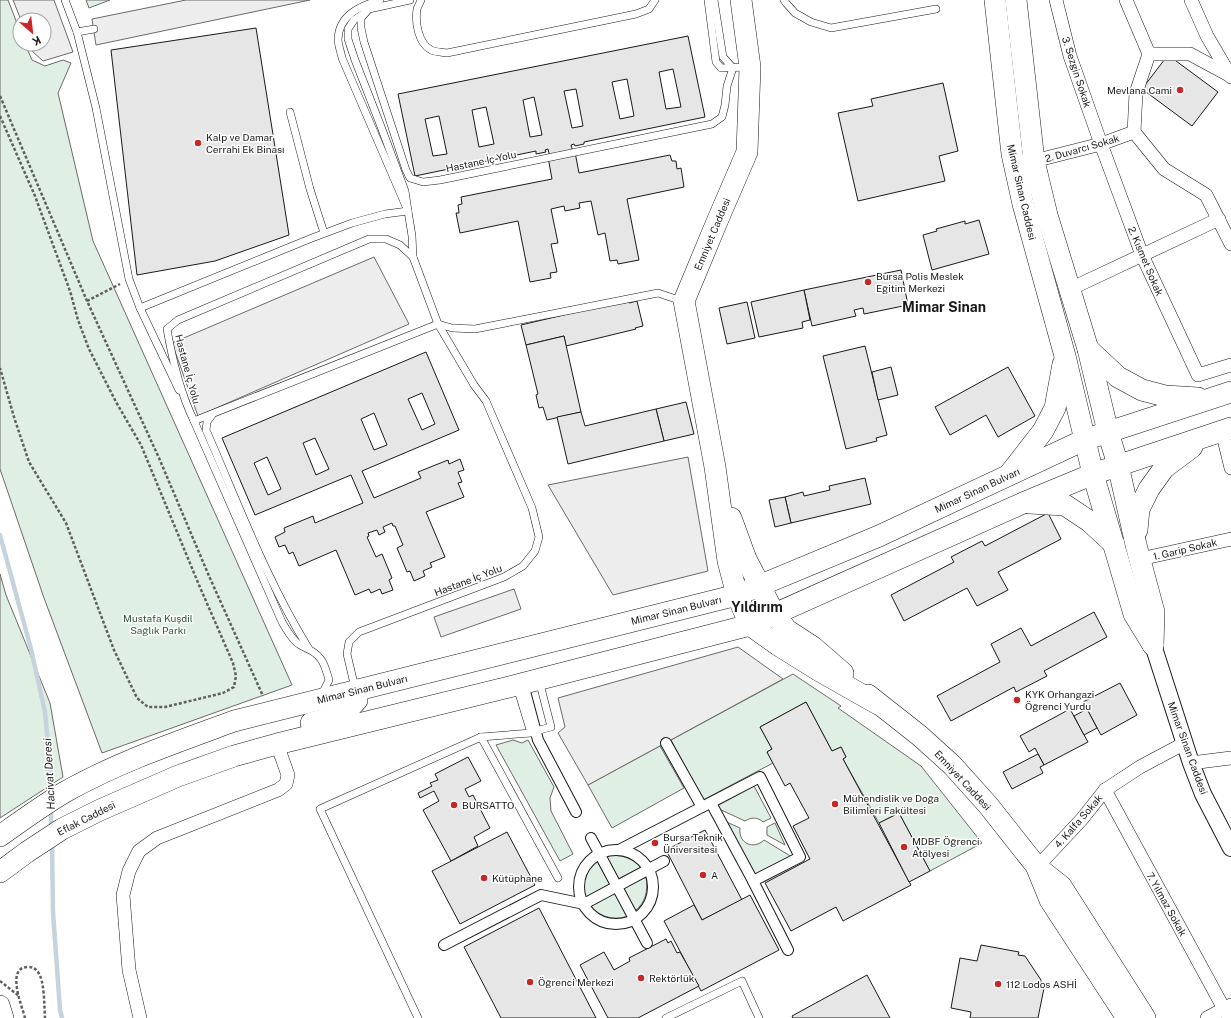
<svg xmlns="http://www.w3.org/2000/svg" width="1231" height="1018" viewBox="0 0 1231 1018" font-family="'Public Sans',sans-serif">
	<rect width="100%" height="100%" fill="#fff"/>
	<g fill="#e0efe3" stroke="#6a6a6a">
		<path d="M0 0H8L20 31V44H25L32 60 45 66 63 60 71 63 58 93 93 241 292 685 102 753 44 598 0 469Z"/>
		<path d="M86 0H110L89 8Z"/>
		<path d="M0 574 6 595 50 703 63 777 0 818Z"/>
		<path d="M793 674 841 706 838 708 921 766 982 843 930 871 899 813 879 823 843 759 846 757 841 747 832 751 806 702 760 727 772 749 767 752 773 763 703 800 671 740Z"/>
		<path d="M513 740 522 743 528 740 554 787 550 798 551 811 573 854 560 861 496 745Z"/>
		<path d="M660 746 684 788 612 828 588 785Z"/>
		<path d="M754 786 771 818 763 822C758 817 751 817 745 821L719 809 717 806Z"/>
		<path d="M722 820 740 828C738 844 754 850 764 840L792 857 756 876 751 873Z"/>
		<path d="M775 823 785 845 767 835V827Z"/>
		<path d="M612 855C625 856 631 858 641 867L618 879 606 857Z"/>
		<path d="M597 861 610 884 586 897C580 884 586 869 597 861Z"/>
		<path d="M646 877C648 891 646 902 635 911L623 889Z"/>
		<path d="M615 893 628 916C614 921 600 917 590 906Z"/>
	</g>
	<g fill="#ededed" stroke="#6a6a6a">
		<path d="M13 0H54L73 52 43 61 32 51 29 44H44V20H21Z"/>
		<path d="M186 0H310L96 45 92 19Z"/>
		<path d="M374 257 409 324 198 416 172 343Z"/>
		<path d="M688 457 708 571 613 595 548 485Z"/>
		<path d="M514 589 521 609 441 637 434 617Z"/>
		<path d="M738 647 783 679 588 785 558 733 565 727 558 698Z"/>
	</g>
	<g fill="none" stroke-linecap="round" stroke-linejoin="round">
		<g stroke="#c6d2dc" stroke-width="4.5">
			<path d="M0 535 31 649 45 712 50 766V794"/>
			<path d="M51 807V830"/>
			<path d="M52 843 53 912 60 1010 62 1018"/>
		</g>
	</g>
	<g fill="#e6e6e6" stroke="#1a1a1a" fill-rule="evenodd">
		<path d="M256 28 289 235 215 261 137 275 111 50Z"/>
		<path d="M688 36 705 117 584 142V144L575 146 574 144 571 145 573 152H575L579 173 670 155 672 161H676L677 169 681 168 684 187 627 199 639 260 618 264 617 260 610 261 605 233 598 235 591 201 579 203 580 208 565 211 564 206 551 209 558 243 551 244 557 272 550 273 551 278 530 282 518 221 460 233 456 213H459L458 205 462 204 461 197 552 179 548 157H550L548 149 545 150 546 152 536 154V151L415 176 398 94ZM673 69 681 107 666 109 659 72ZM627 79 634 116 620 119 612 82ZM576 89 583 126 572 128 564 91ZM534 97 542 135 530 137 523 100ZM486 107 494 144 479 147 472 110ZM439 116 447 154 433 156 425 119Z"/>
		<path d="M1168 55 1218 92 1192 126 1142 89Z"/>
		<path d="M943 83 958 151 939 156 945 181 858 201 838 113 873 106 871 99Z"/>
		<path d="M979 220 989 254 932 270 923 235 937 231 936 229 965 221V224Z"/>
		<path d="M901 270 908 305 864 314 863 308 854 310 856 316 812 326 804 290Z"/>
		<path d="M804 290 810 320 802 322 803 328 759 337 751 302Z"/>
		<path d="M629 301V303L637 301 643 326 635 328 636 329 566 346 564 336 526 345 521 325 610 304Z"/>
		<path d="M747 302 755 338 727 344 719 308Z"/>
		<path d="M564 336 581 412 547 420 543 407 539 408 536 395 538 394 526 345Z"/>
		<path d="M865 346 887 435 876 438 877 441 846 449 823 356Z"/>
		<path d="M426 352 459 430 362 471 374 498 421 478 418 472 448 460 449 464 460 459 464 470 458 472 462 482 458 483 464 497 426 512 445 557 430 563 432 567 423 571 425 576 414 581 410 571 407 572 397 548 403 545 395 526H393L392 523 383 527 385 532 379 535 377 530 368 533 369 536 367 537 376 557 382 554 392 578 389 580 393 590 382 594 380 589 371 593 369 589 355 595 336 550 299 566 293 552 289 554 285 545 279 547 275 537 285 532 284 528 313 516 315 523 363 503 351 475 255 515 222 438ZM422 393 435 424 422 430 408 399ZM374 413 387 445 374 450 361 419ZM315 438 329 469 316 475 303 443ZM267 457 281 489 268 495 254 463Z"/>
		<path d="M891 367 898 395 878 400 872 372Z"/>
		<path d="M1008 367 1035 416 998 437 986 415 950 435 935 407Z"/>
		<path d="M686 402 694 434 664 441 656 409Z"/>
		<path d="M656 409 664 441 568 464 557 417 581 412 585 426Z"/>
		<path d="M865 478 871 504 791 523 785 497 803 492 804 496 830 490 829 486Z"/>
		<path d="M785 497 791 523 775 527 769 500Z"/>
		<path d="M1048 513 1061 539 998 572 1008 590 977 606 967 588 904 621 891 595 954 562 951 557 982 541 985 546Z"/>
		<path d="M1094 612 1107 637 1044 671 1047 676 1016 692 1014 687 951 721 937 696 1000 662 991 644 1021 628 1031 646Z"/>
		<path d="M1120 683 1137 715 1101 735 1083 702Z"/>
		<path d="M806 702 832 751 841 747 846 757 843 759 911 885 843 921 836 907 791 931 765 883 810 859 793 826 809 818 790 783 785 786 767 752 772 749 760 727Z"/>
		<path d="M1070 709 1088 742 1044 765 1035 748 1029 752 1020 736Z"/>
		<path d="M1087 709 1097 728 1084 735 1074 716Z"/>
		<path d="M1038 754 1044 765 1040 767 1043 773 1012 789 1003 772Z"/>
		<path d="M468 757 481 781 465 789 469 797 473 795 490 828 474 837 478 846 451 861 423 810 439 801 434 791 420 798 418 793 432 786 430 783 438 780 435 774Z"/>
		<path d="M899 813 930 871 909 882 879 823Z"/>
		<path d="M705 830 742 900 702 920 666 850Z"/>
		<path d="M507 832 535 885 460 924 432 871Z"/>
		<path d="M750 895 779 950 701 991 664 921 694 905 702 920Z"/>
		<path d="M539 908 596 1018H501L464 947Z"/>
		<path d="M666 939 668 943 671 941 677 953 680 952 699 986 638 1018H608L580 965 604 952 614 970 630 961 629 958Z"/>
		<path d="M981 945 1019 952 1018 955 1025 956 1041 980 1040 987 1044 988 1038 1018H970L971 1012 951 1008 960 958 977 961Z"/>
		<path d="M867 975 890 1018H793L792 1016Z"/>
	</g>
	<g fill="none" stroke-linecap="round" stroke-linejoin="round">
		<g stroke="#1a1a1a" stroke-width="8">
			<g id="service">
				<path d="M65 0 77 32 94 29"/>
				<path d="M380 0C360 6 339 15 338 39 338 45 341 52 342 58L408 211 412 236 413 257"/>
				<path d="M410 0 369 9 361 18V28L364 42 406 170 410 178 423 182 440 180 712 124 722 117 725 105 727 86 733 68"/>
				<path d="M421 0C420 3 418 6 417 9 415 22 418 43 431 50 435 52 442 52 447 53L636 14 649 9 655 0"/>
				<path d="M708 0 716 62 721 68 748 67"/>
				<path d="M714 0 723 57 733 68"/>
				<path d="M784 0 786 3 795 13 811 22 831 28 936 9"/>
				<path d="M77 32 96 108 129 279 140 308 179 390"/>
				<path d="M290 112 310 189 324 233"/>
				<path d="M140 308 312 238 352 223 385 214 408 211 405 191 380 124 355 60 348 39V29L354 20 364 13"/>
				<path d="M212 415 207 422 206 430C238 503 267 582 309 649"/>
				<path d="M194 421C181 394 172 358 167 329L178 320 369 239H386L400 245 413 257 438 324 474 385 486 401 532 508 539 537 535 551 523 566 504 577 359 632 349 642 347 654 355 688"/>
				<path d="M517 687 531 733 481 737 558 878"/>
				<path d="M320 695 324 690 329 680C325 666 323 657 310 650 305 647 300 646 296 642 290 636 286 629 282 622L194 421 438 324 452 328 475 329 658 293 682 301"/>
				<path d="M532 732 551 727 539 680"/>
				<path d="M418 1018 320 809 481 737"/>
				<path d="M666 1018 742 981 759 1018"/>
			</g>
		</g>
		<g stroke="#1a1a1a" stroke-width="12">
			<g id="pedestrian">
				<path d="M523 684 538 740 576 812"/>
				<path d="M666 743 702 807"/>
				<path d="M711 803 753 881"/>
				<path d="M591 838 647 943"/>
				<path d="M619 850 760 777 800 857 753 881 788 950"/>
				<circle cx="616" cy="887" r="37"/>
				<path d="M444 945 541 895 584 904 664 861"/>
			</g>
		</g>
		<g stroke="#1a1a1a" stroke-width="14">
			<g id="minor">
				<path d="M1056 0 1070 56 1101 144 1142 255 1198 375 1231 365"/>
				<path d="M1191 0 1207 36 1231 77"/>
				<path d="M1149 54H1190L1229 75"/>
				<path d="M1134 132 1164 169 1206 195 1231 244"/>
				<path d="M1034 161 1101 144 1134 132 1136 93 1149 54 1126 0"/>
				<path d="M1070 289 1219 219"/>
				<path d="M1222 431 1231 468"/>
				<path d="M1140 559 1231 539"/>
				<path d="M1191 763 1231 758"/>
				<path d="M1105 790 1229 1018"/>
				<path d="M1037 867 1082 819 1105 790 1140 767 1185 743"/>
				<path d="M140 1018 129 970 123 895 129 871 139 851 157 838 278 790 286 784 288 775 277 744"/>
				<path d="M1207 1018 1231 1005"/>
			</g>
		</g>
		<g stroke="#1a1a1a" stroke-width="18">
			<path id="tertiary" d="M1153 645 1191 763 1203 794 1231 848"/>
		</g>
		<g stroke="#1a1a1a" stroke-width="20">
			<path id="secondary" d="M0 1005 4 1018"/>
		</g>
		<g stroke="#1a1a1a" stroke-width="22">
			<g id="primary">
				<path d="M741 0 750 67 747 152 716 224 684 301 715 467 728 561 737 595 750 625 778 645 818 670 878 704"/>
				<path d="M995 0 1012 154 1023 204 1065 356 1093 474 1134 614 1153 645"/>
				<path d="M1016 0 1034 161 1047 215 1088 349 1108 432 1118 465 1136 545 1154 612 1153 645"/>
				<path d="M1088 349 1118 377 1142 390 1165 396 1198 398"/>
				<path d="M1011 472 1043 431 1055 408 1063 364"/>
				<path d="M1029 503 1065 505 1089 521 1114 544"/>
				<path d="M731 518 746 559 775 615 787 630 813 647 843 673"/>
				<path d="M1137 530 1139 509 1149 489 1164 468 1192 447"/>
				<path d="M868 695 920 736 952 765 988 805 1037 867 1061 886 1145 1018"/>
				<path d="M311 723 323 720 347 711 357 700 356 690"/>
				<path d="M0 836C21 821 43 805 65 792 118 762 177 742 234 721L737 595 879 536 1084 440 1231 392"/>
				<path d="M1037 868 1050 900 1127 1018"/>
				<path d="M0 872 27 852 62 829 100 810 178 776 234 756 277 744 517 685 750 625 1023 503 1093 474 1231 428"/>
			</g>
		</g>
		<g stroke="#5f5f5f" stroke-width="2.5" stroke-dasharray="3 2" stroke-linecap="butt">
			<path d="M0 96 87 301 159 458 209 576 263 696"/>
			<path d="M0 116 35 196 70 291 78 320 89 349 116 402 141 445 199 585 233 663 236 676 234 687 223 693 165 707H148L137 698 114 650 66 523 29 462 14 417 0 368"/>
			<path d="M87 301 120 284"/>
			<path d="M0 981 19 996"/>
			<path d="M25 1018C22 1006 6 968 27 967 32 967 35 968 38 972 45 982 44 1006 45 1018"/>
		</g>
		<use href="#service" stroke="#fff" stroke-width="7"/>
		<use href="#pedestrian" stroke="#fff" stroke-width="10"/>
		<use href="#minor" stroke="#fff" stroke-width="13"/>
		<use href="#tertiary" stroke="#fff" stroke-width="16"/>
		<use href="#secondary" stroke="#fff" stroke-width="19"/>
		<use href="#primary" stroke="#fff" stroke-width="21"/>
	</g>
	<g fill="#c62828" stroke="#fff" stroke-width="1.5">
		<circle cx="1180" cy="90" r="4"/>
		<circle cx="198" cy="143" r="4"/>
		<circle cx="868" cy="282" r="4"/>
		<circle cx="1017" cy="700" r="4"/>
		<circle cx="835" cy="804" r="4"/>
		<circle cx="454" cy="805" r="4"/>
		<circle cx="655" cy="843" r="4"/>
		<circle cx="904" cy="847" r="4"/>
		<circle cx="703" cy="875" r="4"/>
		<circle cx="484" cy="878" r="4"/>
		<circle cx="641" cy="978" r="4"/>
		<circle cx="530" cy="982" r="4"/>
		<circle cx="998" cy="984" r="4"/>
	</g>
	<g text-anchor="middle" stroke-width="3" stroke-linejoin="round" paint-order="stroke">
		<g font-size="10" fill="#1a1a1a" stroke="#fff">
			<text transform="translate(1077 72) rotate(72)" y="4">3. Sezgin Sokak</text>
			<text transform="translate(1082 148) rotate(-16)" y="4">2. Duvarcı Sokak</text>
			<text transform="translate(481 161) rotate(-12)" y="4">Hastane İç Yolu</text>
			<text transform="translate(1022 192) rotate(77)" y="4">Mimar Sinan Caddesi</text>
			<text transform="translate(712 234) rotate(-67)" y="4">Emniyet Caddesi</text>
			<text transform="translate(1146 261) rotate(67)" y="4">2. Kısmet Sokak</text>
			<text transform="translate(188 369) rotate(75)" y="4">Hastane İç Yolu</text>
			<text transform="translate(977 490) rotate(-25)" y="4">Mimar Sinan Bulvarı</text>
			<text transform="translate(1185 549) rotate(-13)" y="4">1. Garip Sokak</text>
			<text transform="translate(468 580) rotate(-21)" y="4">Hastane İç Yolu</text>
			<text transform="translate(676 610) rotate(-14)" y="4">Mimar Sinan Bulvarı</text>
			<text transform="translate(362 689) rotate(-14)" y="4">Mimar Sinan Bulvarı</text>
			<text transform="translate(1188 748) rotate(70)" y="4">Mimar Sinan Caddesi</text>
			<text transform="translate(963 780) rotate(47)" y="4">Emniyet Caddesi</text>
			<text transform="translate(86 818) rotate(-27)" y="4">Eflak Caddesi</text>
			<text transform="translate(1078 821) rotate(-49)" y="4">4. Kalfa Sokak</text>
			<text transform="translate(1167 904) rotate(61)" y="4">7. Yılmaz Sokak</text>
		</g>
		<g font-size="10" fill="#1a1a1a" stroke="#fff" text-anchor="start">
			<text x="1172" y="94" text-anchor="end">Mevlana Cami</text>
			<text x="206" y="141">Kalp ve Damar<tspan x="206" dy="12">Cerrahi Ek Binası</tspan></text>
			<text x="876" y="280">Bursa Polis Meslek<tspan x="876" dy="12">Eğitim Merkezi</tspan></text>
			<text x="1025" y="698">KYK Orhangazi<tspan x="1025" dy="12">Öğrenci Yurdu</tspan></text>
			<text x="843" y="802">Mühendislik ve Doğa<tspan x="843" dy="12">Bilimleri Fakültesi</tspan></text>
			<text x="462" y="809">BURSATTO</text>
			<text x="663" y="841">Bursa Teknik<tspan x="663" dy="12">Üniversitesi</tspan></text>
			<text x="912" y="845">MDBF Öğrenci<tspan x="912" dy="12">Atölyesi</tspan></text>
			<text x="711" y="879">A</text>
			<text x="492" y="882">Kütüphane</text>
			<text x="649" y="982">Rektörlük</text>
			<text x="538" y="986">Öğrenci Merkezi</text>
			<text x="1006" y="988">112 Lodos ASHİ</text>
		</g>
		<g font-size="10" fill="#2b5a34" stroke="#fff">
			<text x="158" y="622">Mustafa Kuşdil<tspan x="158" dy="12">Sağlık Parkı</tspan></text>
		</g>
		<g font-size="11" font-style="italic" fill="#1a1a1a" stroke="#fff">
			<text transform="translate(49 774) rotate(-93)" y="4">Hacivat Deresi</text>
		</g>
		<g font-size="14" font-weight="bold" fill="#1a1a1a" stroke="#fff">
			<text x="944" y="312">Mimar Sinan</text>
			<text x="757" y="612">Yıldırım</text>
		</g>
	</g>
	<g transform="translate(32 32) rotate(152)"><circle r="19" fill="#ffffff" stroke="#a3a3a3"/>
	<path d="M0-3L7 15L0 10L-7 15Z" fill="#c62828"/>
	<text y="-6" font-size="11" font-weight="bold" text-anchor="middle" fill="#1a1a1a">K</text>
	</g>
</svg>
